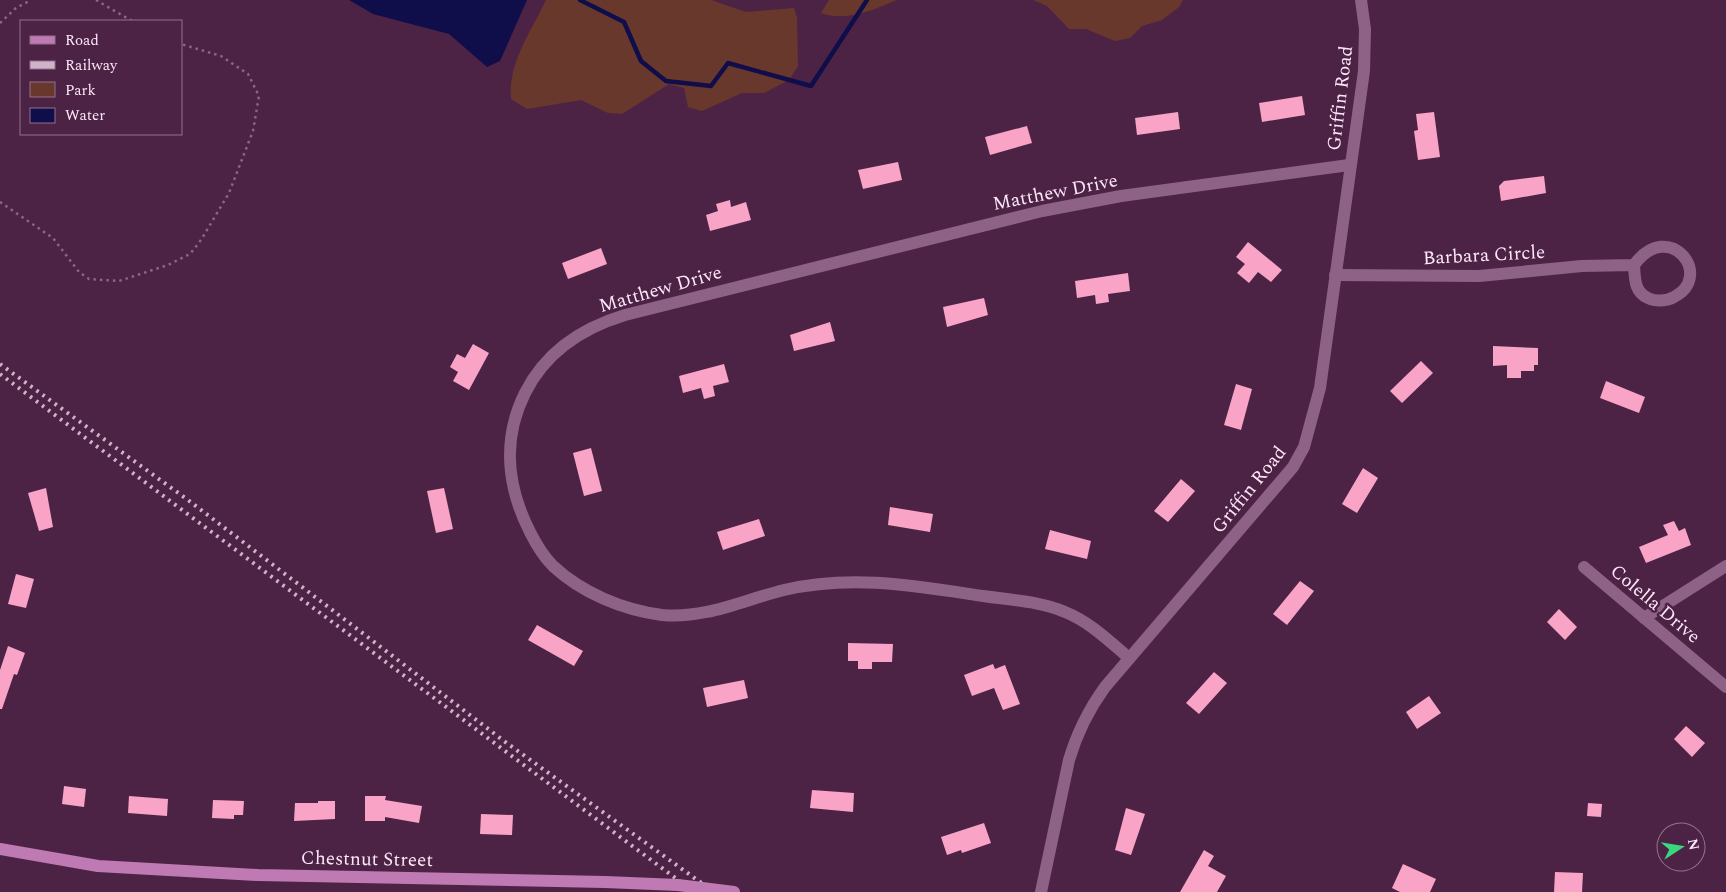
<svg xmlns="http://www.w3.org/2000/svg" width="1726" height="892" viewBox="0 0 1726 892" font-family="Spectral,serif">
	<rect width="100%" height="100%" fill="#4c2345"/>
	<g fill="#69382d">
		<path d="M546 0H711L746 12 794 8 797 17 798 66 789 80 764 93H742L702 111 688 107 684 88 669 84 622 114 608 113 581 100 527 109 511 99C508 62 531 32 546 0Z"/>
		<path d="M829 0H897C873 10 846 22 821 13Z"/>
		<path d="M1033 0H1183L1179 7 1162 20 1142 26 1130 38 1115 41 1086 29H1069L1047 6Z"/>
	</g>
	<path fill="#0f0e4b" d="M349 0H527L500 61 487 67 449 34 373 14Z"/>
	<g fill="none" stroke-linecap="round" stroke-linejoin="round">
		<path stroke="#0f0e4b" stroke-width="4.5" d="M580 0 624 22 641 61 666 81 711 86 728 63 811 86 867 0"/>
	</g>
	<g fill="#f9a4c7">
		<path d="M1302 96 1305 115 1262 122 1259 103Z"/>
		<path d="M1178 112 1180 129 1137 135 1135 118Z"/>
		<path d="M1434 112 1440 157 1418 160 1414 131 1418 130 1416 114Z"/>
		<path d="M1027 126 1032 143 990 155 985 137Z"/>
		<path d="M898 162 902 180 863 189 858 170Z"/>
		<path d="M1544 176 1546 193 1501 201 1499 186 1504 181Z"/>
		<path d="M730 200 731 207 746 202 751 220 710 231 706 215 718 211 716 204Z"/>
		<path d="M1248 242 1282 270 1271 282 1258 272 1249 283 1237 273 1245 264 1236 257Z"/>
		<path d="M601 248 607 264 568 279 562 263Z"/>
		<path d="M1128 273 1130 291 1108 294 1109 302 1096 304 1095 295 1077 298 1075 281Z"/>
		<path d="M984 298 988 315 947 327 943 307Z"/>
		<path d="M830 322 835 341 794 351 790 335Z"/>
		<path d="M473 344 489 353 469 390 453 381 458 372 450 367 457 354 465 358Z"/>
		<path d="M1493 346 1538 348V365H1534V371H1521V378H1507V365L1493 366Z"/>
		<path d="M1421 361 1433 373 1402 403 1390 391Z"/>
		<path d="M724 364 729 382 713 386 715 396 704 399 701 388 683 393 679 376Z"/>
		<path d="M1606 381 1645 397 1639 413 1600 398Z"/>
		<path d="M1236 384 1252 389 1241 430 1224 425Z"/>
		<path d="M591 448 602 491 584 496 573 453Z"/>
		<path d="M1363 468 1378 478 1357 513 1342 504Z"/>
		<path d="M1181 479 1195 491 1168 522 1154 511Z"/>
		<path d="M46 488 53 527 39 531 28 493Z"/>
		<path d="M444 488 453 529 436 533 427 491Z"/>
		<path d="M890 507 933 514 930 532 888 525Z"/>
		<path d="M759 519 765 536 723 550 717 532Z"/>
		<path d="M1674 521 1679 531 1685 528 1691 545 1646 563 1639 547 1668 535 1663 525Z"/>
		<path d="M1050 530 1091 541 1087 559 1045 549Z"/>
		<path d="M16 574 34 579 26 608 8 604Z"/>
		<path d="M1300 581 1314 591 1287 625 1273 614Z"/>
		<path d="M1559 609 1577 627 1565 640 1547 622Z"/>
		<path d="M537 625 583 651 574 666 528 640Z"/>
		<path d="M848 643 893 644 892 662H872V669H858V661H848Z"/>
		<path d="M8 646 25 653 17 675 14 674 2 709H0V670Z"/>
		<path d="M993 664 995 669 1005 665 1020 704 1003 710 994 688 972 696 964 675Z"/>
		<path d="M1214 672 1227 683 1199 714 1186 703Z"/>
		<path d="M744 680 748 698 707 707 703 688Z"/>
		<path d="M1429 696 1441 713 1417 729 1406 712Z"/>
		<path d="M1686 726 1705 743 1692 757 1674 739Z"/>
		<path d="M64 786 86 789 84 807 62 804Z"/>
		<path d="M812 790 854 793 853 812 810 808Z"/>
		<path d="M129 796 168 799 167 816 128 813Z"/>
		<path d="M365 796H386L385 800 422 806 419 823 385 817V821H365Z"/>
		<path d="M213 800 244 801 243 815H234V819L212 818Z"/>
		<path d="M318 801H335V819L294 821 295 803H318Z"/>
		<path d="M1588 803 1602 804 1601 817 1587 816Z"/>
		<path d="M1126 808 1145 814 1131 855 1115 850Z"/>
		<path d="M481 814 513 815 512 835 480 834Z"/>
		<path d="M984 823 991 843 962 853 961 850 947 855 941 837Z"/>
		<path d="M1204 850 1214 856 1208 866 1226 876 1217 892H1180Z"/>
		<path d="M1403 864 1436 879 1430 892H1400L1392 888Z"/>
		<path d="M1555 872 1583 873 1582 892H1554Z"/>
	</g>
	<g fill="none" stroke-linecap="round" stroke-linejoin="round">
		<g stroke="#8a6783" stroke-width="2.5" stroke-dasharray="2.5 4" stroke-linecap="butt">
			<path d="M96 0 132 21"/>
			<path d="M0 23 16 8 31 0"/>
			<path d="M0 202 53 238 79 272 89 279 119 281 168 265 190 254 201 240 229 193 253 131 259 96 248 74 221 56 181 44"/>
		</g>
		<g stroke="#8e6286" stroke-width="12">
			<path d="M1335 275 1479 276 1582 266 1634 265C1669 217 1715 276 1674 297 1667 301 1656 302 1648 298 1634 292 1635 278 1634 265"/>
			<path d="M1584 567 1726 687"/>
			<path d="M1644 618 1726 566"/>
			<path d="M1129 658C1109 641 1090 622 1065 612 1040 601 1010 600 983 596 916 586 852 574 784 590 743 600 706 619 662 615 623 610 582 593 553 566 543 556 536 544 530 532 507 487 502 439 525 393 545 353 582 328 625 315L1042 211 1121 196 1349 165"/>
			<path d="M1041 892 1069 760C1077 733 1089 709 1105 687L1293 467 1304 447 1320 388 1364 71 1365 29 1361 0"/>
		</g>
		<path stroke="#c07ab3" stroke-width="12" d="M0 849 98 866 258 875 605 882"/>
		<g stroke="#ceb3c9" stroke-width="4" stroke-dasharray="2.5 5" stroke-linecap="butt">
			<path d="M0 364 188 500 504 741 714 892"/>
			<path d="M0 374 694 892"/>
		</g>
		<path stroke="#c07ab3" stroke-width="12" d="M605 882 678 885 734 892"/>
	</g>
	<g text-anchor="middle" stroke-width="5" stroke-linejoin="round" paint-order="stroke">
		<g font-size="19" fill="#fde7f8" stroke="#4c2345">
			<text transform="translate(1339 98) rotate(-83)" y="7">Griffin Road</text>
			<text transform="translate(1055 191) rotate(-11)" y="7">Matthew Drive</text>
			<text transform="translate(1484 254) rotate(-3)" y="7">Barbara Circle</text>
			<text transform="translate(660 288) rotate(-16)" y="7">Matthew Drive</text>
			<text transform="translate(1248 489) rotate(-51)" y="7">Griffin Road</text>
			<text transform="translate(1656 603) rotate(40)" y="7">Colella Drive</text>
			<text transform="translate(367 858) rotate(1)" y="7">Chestnut Street</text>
		</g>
	</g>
	<rect x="20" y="20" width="162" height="115" fill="#4c2345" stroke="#93718d"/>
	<rect x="30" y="36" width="25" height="8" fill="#c07ab3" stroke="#93718d"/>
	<text x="65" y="45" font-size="15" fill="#fde7f8">Road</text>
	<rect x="30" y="61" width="25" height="8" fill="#ceb3c9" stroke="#93718d"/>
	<text x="65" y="70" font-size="15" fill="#fde7f8">Railway</text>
	<rect x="30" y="82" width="25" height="15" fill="#69382d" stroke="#93718d"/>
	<text x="65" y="95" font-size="15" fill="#fde7f8">Park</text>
	<rect x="30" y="108" width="25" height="15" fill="#0f0e4b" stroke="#93718d"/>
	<text x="65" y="120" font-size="15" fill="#fde7f8">Water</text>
	<g transform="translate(1681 847) rotate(78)"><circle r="24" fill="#4c2345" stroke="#93718d"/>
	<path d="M0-4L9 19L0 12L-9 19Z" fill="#39d87f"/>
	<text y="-8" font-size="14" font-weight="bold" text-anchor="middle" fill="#fde7f8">N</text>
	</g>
</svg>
